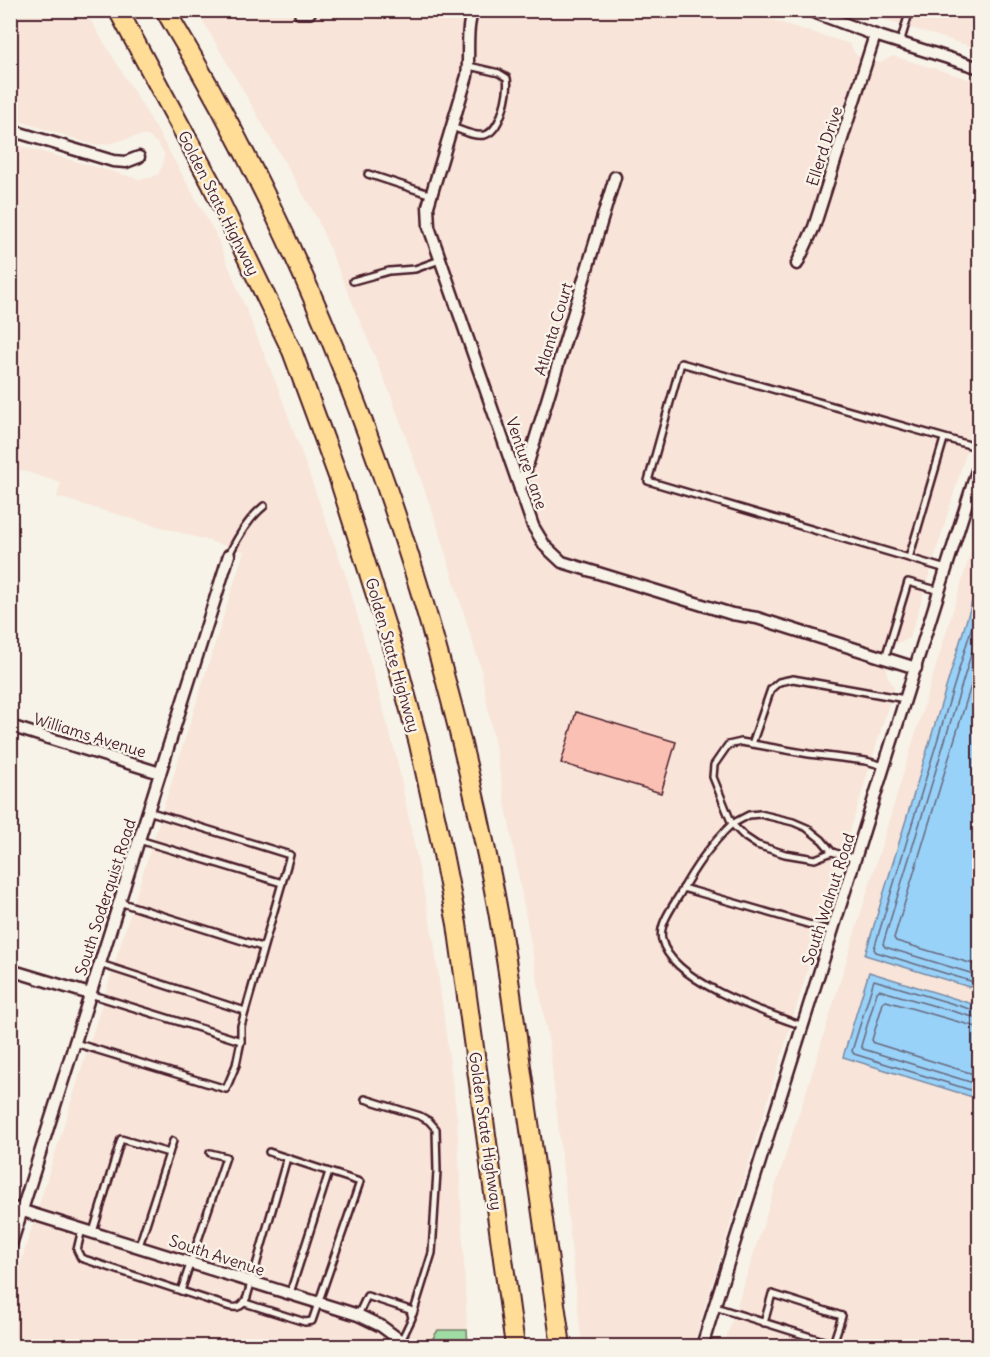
<svg xmlns="http://www.w3.org/2000/svg" width="990" height="1357" viewBox="0 0 990 1357" font-family="Delius,sans-serif">
	<rect width="100%" height="100%" fill="#f7f3e8"/>
	<filter id="ink" filterUnits="userSpaceOnUse"><feTurbulence type="fractalNoise" baseFrequency=".0167" numOctaves="2"/><feDisplacementMap in="SourceGraphic" scale="12" xChannelSelector="R" yChannelSelector="G"/><feConvolveMatrix kernelMatrix="1 2 1 2 8 2 1 2 1" color-interpolation-filters="sRGB"/></filter>
	<g filter="url(#ink)">
		<g fill="#f8e4d8">
			<path d="M11 11H85L157 130 215 233 278 388 348 582 396 756 434 942 457 1118 467 1330H438L428 1346H11V1294L244 551 57 497 61 483 11 467 10 143 139 179 151 178 158 174 163 165 164 153 157 143 148 136H138L107 144 94 145 11 118Z"/>
			<path d="M197 11H756V15L850 44 856 55 879 63 893 56 979 82V410L910 638 894 644 886 673 894 687 693 1346H582L550 1049 481 669 436 522 390 393 317 218Z"/>
			<path d="M856 11H979V49Z"/>
			<path d="M979 525V1346H724L814 1067Z"/>
		</g>
		<path fill="#9edca3" stroke="#747e67" stroke-width="1.5" d="M438 1330H467L468 1346H428Z"/>
		<g fill="#98d2f8" stroke="#798aa6" stroke-width="1.5">
			<path d="M979 579V990L865 955Z"/>
			<path d="M869 972 979 1006V1099L843 1057Z"/>
		</g>
		<g fill="none" stroke-linecap="round" stroke-linejoin="round">
			<g stroke="#69677d" stroke-width="1.5">
				<path d="M980 600 874 949 876 952 980 984"/>
				<path d="M980 625 883 944 885 947 980 976"/>
				<path d="M980 656 894 938 896 941 980 966"/>
				<path d="M980 1012 874 980 852 1051 854 1054 980 1093"/>
				<path d="M980 1019 879 990 877 992 861 1046 863 1049 980 1085"/>
				<path d="M980 1028 886 1001 883 1003 872 1040 874 1043 980 1076"/>
			</g>
		</g>
		<path fill="#fbc0b4" stroke="#4a1f2b" stroke-width="1.5" d="M576 712 676 742 661 793 561 763Z"/>
		<g fill="none" stroke-linecap="round" stroke-linejoin="round">
			<g stroke="#4a1f2b" stroke-width="10">
				<g id="lane">
					<path d="M298 15H311L314 10"/>
					<path d="M900 43 910 10"/>
					<path d="M452 127C461 130 474 137 484 135 500 133 510 92 507 78L499 73 469 66"/>
					<path d="M368 174 432 195"/>
					<path d="M353 281 389 271 415 269 440 260"/>
					<path d="M944 439 909 558 946 569"/>
					<path d="M229 555C238 536 248 519 264 506"/>
					<path d="M909 558 648 481 681 363 980 448"/>
					<path d="M885 658 908 582 940 591"/>
					<path d="M752 744 771 689 779 682 793 679 905 699"/>
					<path d="M148 811 290 855 241 1026V1041"/>
					<path d="M139 840 282 883"/>
					<path d="M832 852 815 859 785 854 757 845 745 837 732 824 749 815 760 814 793 822 807 828 822 840 832 852 856 859"/>
					<path d="M683 888 832 931"/>
					<path d="M119 902 262 947"/>
					<path d="M100 964 245 1011"/>
					<path d="M803 1026C766 1013 672 982 662 940 658 925 673 906 680 894 694 868 711 844 732 824L713 777 714 765 728 745 741 742 809 754 866 761 884 766"/>
					<path d="M75 1043 226 1089 236 1065 241 1041 90 994"/>
					<path d="M365 1099 420 1116 429 1121 436 1129 437 1171 432 1253 413 1314"/>
					<path d="M82 1229 77 1250 81 1258 224 1305C235 1309 242 1309 247 1297L287 1158"/>
					<path d="M93 1232 121 1139 169 1153"/>
					<path d="M139 1246 173 1141"/>
					<path d="M181 1291 226 1157 210 1153"/>
					<path d="M290 1293 329 1172"/>
					<path d="M245 1303 305 1322 312 1321 360 1182 269 1152"/>
					<path d="M715 1307 833 1344 842 1316 772 1294 764 1323"/>
					<path d="M358 1315 367 1296 410 1310 412 1318 401 1341"/>
				</g>
			</g>
			<g stroke="#4a1f2b" stroke-width="15">
				<g id="street">
					<path d="M473 10C465 31 470 55 467 76L428 206 429 227 533 526 545 546 562 562 732 614 757 618 916 668"/>
					<path d="M808 10 875 35 980 68"/>
					<path d="M10 130 113 161 126 162 139 157"/>
					<path d="M797 264 814 227 875 35"/>
					<path d="M520 489 615 177"/>
					<path d="M10 726 160 773"/>
					<path d="M10 970 90 994"/>
					<path d="M10 1207 358 1315 381 1326 408 1346"/>
					<path d="M10 1248 229 555"/>
					<path d="M702 1346 980 461"/>
				</g>
			</g>
			<g stroke="#4a1f2b" stroke-width="22">
				<g id="highway">
					<path d="M118 10 211 183 292 351 339 479 395 655 419 744 439 834 457 924 515 1346"/>
					<path d="M165 10C323 273 428 565 489 865 503 931 512 999 521 1067 535 1160 548 1253 561 1346"/>
				</g>
			</g>
			<use href="#lane" stroke="#f7f3e8" stroke-width="5"/>
			<use href="#street" stroke="#f7f3e8" stroke-width="10"/>
			<use href="#highway" stroke="#ffdd96" stroke-width="18"/>
		</g>
	</g>
	<g text-anchor="middle" stroke-width="5" stroke-linejoin="round" paint-order="stroke">
		<g font-size="16" fill="#4a1f2b" stroke="#f7f3e8">
			<text transform="translate(824 146) rotate(-72)" y="6">Ellerd Drive</text>
			<text transform="translate(219 203) rotate(63)" y="6">Golden State Highway</text>
			<text transform="translate(553 329) rotate(-73)" y="6">Atlanta Court</text>
			<text transform="translate(527 463) rotate(71)" y="6">Venture Lane</text>
			<text transform="translate(393 655) rotate(74)" y="6">Golden State Highway</text>
			<text transform="translate(90 735) rotate(17)" y="6">Williams Avenue</text>
			<text transform="translate(105 897) rotate(-72)" y="6">South Soderquist Road</text>
			<text transform="translate(828 899) rotate(-72)" y="6">South Walnut Road</text>
			<text transform="translate(486 1131) rotate(82)" y="6">Golden State Highway</text>
			<text transform="translate(217 1255) rotate(18)" y="6">South Avenue</text>
		</g>
	</g>
	<rect width="990" height="1357" fill="none" stroke="#f7f3e8" stroke-width="36"/>
	<rect x="18" y="18" width="954" height="1321" fill="none" stroke="#4a1f2b" stroke-width="2" filter="url(#ink)"/>
</svg>
